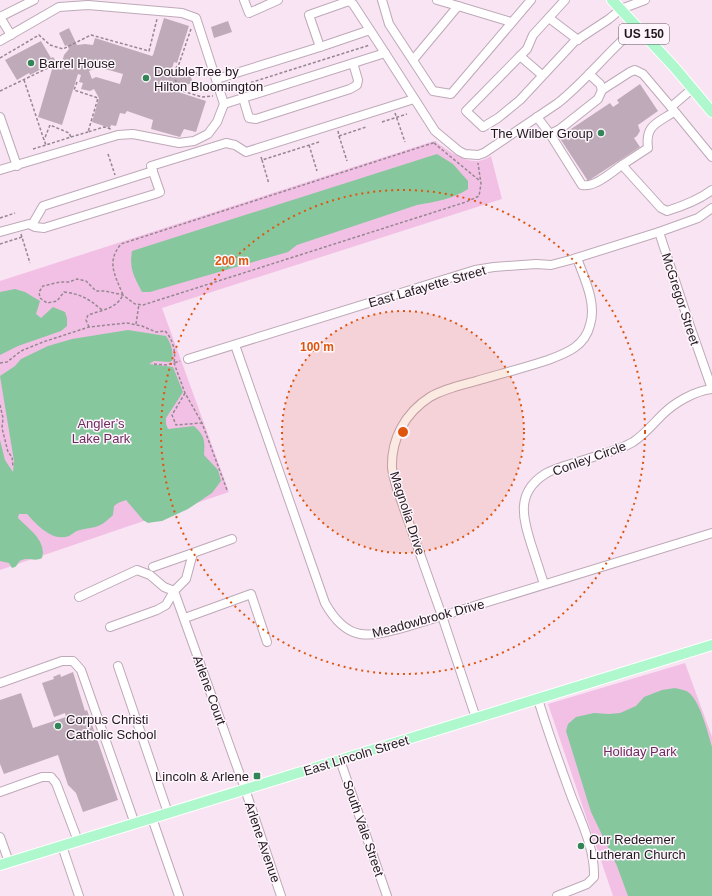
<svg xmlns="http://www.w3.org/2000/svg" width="712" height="896" viewBox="0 0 712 896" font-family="Arial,sans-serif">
	<rect width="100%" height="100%" fill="#f9e4f3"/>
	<g fill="#f3c0e5">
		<path d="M434 141C450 151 471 170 491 156L502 199 162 308 229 492 0 570V281Z"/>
		<path d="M685 663 712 737V896H613L548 704Z"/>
	</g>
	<g fill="#86c79e">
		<path d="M437 154 453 164 468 181V189C453 199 434 202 417 205L297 245 288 252 150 292H142C134 276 129 269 132 251Z"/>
		<path d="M15 289 25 292 40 301 36 314 41 318 53 307 65 312 67 318V326L61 331 18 346 0 355V292Z"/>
		<path d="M128 330 166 336C171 343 174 353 172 361L170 362 154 361 149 364 173 367 183 392 166 418V424L168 429 194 426C205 436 205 441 204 455L218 470 221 481 212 493 188 509 162 521 154 522 148 523 143 520 126 500 118 503 114 506 113 515C98 529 98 526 80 530 75 531 73 534 69 536 52 542 37 525 27 514H19L18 518C29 529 47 541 42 558 35 562 28 557 22 560 18 561 18 565 15 567L12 568 9 563 0 561V440L5 460 13 472 14 461 0 376 15 366 21 359 48 346 72 339Z"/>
		<path d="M675 688C679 689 685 690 688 692 700 700 708 734 712 747V896H628L617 866 591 812 566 731 568 724 576 717 594 713 609 714 620 713 636 706 644 697 662 690Z"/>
	</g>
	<g fill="#beaab8" fill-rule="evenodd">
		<path d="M164 18 189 26 177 63 174 62 170 75 188 69 193 83 174 88 175 91 206 101 196 132 184 129 180 137 151 129 153 120 127 111 125 114 120 113 116 126 111 125 110 128 92 122 99 98 94 89 90 91 81 89 83 83 79 82 81 75 78 74 62 125 38 117 53 66 50 67 49 65 30 75 29 73 17 80 5 60 41 41 51 58 53 57 55 60 62 62 64 55 69 49 67 45 65 46 59 33 69 28 77 45 85 44 93 45 95 38 152 56 153 55ZM98 67 123 74 120 84 96 77 92 79 89 71Z"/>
		<path d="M228 21 232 32 214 38 211 27Z"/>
		<path d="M640 84 658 111 638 125 640 131 637 136 634 138 640 147 588 181 559 137 610 103 613 107 619 103 617 100Z"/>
		<path d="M73 672 85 711 87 710 118 800 83 812 76 793 68 785 58 755 4 774 0 764V700L21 693 33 728 66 717 65 713 54 717 42 683 54 679 53 677 60 674 61 677Z"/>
	</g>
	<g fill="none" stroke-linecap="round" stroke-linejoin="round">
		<g stroke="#bea9b8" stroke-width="10">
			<g id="minor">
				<path d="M244 0 249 13 278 0"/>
				<path d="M382 0 389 24 433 91 451 94 531 0"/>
				<path d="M437 0 458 6"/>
				<path d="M565 0 533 35 527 49 466 111 483 127 498 118 520 100 574 42 609 19 621 9 645 0"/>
				<path d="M0 17 34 0"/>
				<path d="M0 17 11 35"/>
				<path d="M549 18 578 40"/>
				<path d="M0 41 59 7 88 5 182 13 196 18 224 104 217 122 208 134 194 141 179 143 133 134 118 135 0 170"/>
				<path d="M320 47 370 30"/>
				<path d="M520 56 542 75"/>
				<path d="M413 60 458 6 511 22"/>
				<path d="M217 79 320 47 309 15 349 1 353 4 385 53"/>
				<path d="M692 89 671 107 712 157"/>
				<path d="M602 90 630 72 635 70 643 74 671 107"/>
				<path d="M243 98 249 118 256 119 350 89 357 85 358 80 353 63"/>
				<path d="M224 104 385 53 435 131 459 151 465 154 478 155 484 153 558 103C587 80 609 50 637 27"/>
				<path d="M674 112C657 123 645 125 648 148L622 165 661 208 667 211C683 206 699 200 712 190"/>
				<path d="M0 117 17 166"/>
				<path d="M537 117 550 134 560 129 598 99 602 90 600 84 589 74"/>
				<path d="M550 134 582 185C594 188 612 172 622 165"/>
				<path d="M32 225 43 206 153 171"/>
				<path d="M0 232 29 224 35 227 44 228 155 194 160 192 151 166 226 143 235 145 246 152 414 99"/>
				<path d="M659 232 690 326 712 389"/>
				<path d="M235 345 325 603C347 642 367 638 406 627L712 533"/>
				<path d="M188 359 475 270 494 267 536 264 551 265 570 260 659 232 698 218 712 208"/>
				<path d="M153 567 193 553"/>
				<path d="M544 584C540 572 536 559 532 547 523 519 515 493 545 474 556 467 572 464 584 460 601 454 618 451 633 442 644 435 652 425 662 415 674 403 694 391 712 389"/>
				<path d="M174 591 245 789 281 896"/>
				<path d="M79 597 137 570 150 575 164 587 174 591"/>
				<path d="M185 618 251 594 267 642"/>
				<path d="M110 627 157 610 166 605 174 591 186 579 193 553 232 539"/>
				<path d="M118 666 168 813"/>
				<path d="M0 683 62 661H73L81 670 135 824"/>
				<path d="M538 699C548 733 560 765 572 798 582 823 595 850 594 877L587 884 557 896"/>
				<path d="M476 718 442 616 397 489C395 482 393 475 392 468 391 439 405 413 430 397 443 389 461 385 476 381 500 374 524 368 548 360 567 353 585 346 590 325 597 303 584 278 577 258"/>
				<path d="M340 760 387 896"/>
				<path d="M0 792 42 777H51L56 783 78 841"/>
				<path d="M152 818 179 896"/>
				<path d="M0 837 9 862"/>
				<path d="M62 846 79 896"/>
			</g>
		</g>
		<g stroke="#fff" stroke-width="12">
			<g id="major">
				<path d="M612 0 675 68 712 112"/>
				<path d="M0 865 712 645"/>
			</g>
		</g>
		<g stroke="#958791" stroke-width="1.5" stroke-dasharray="3 2" stroke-linecap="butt">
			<path d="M191 29 179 64 175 69 173 73 179 90 202 97 213 96"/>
			<path d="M0 58 39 35 50 45 63 49 91 35 149 51 157 19"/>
			<path d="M190 75 201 72"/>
			<path d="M24 80 44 140 46 145 71 137 69 133 50 125 44 140"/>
			<path d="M77 82 74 90 98 98 88 132 104 127 111 129"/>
			<path d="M227 90 370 45"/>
			<path d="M0 91 50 67"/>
			<path d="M395 113 405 142"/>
			<path d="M382 122 407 114"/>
			<path d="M338 131 339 136 366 127"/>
			<path d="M339 136 347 161"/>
			<path d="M71 137 88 132"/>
			<path d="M434 143 480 181"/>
			<path d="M309 145 317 171"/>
			<path d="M33 149 46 145"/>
			<path d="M108 154 115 175"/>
			<path d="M261 157 262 160 319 142"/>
			<path d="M262 160 269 184"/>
			<path d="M0 218 15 213"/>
			<path d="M21 234 30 263"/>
			<path d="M0 244 22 237"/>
			<path d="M102 310C89 299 81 294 64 292L57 301 47 303 40 298 39 292 43 286 60 282H69L77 279 86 281 96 291H105L123 295 135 304 143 305 466 202 479 196 481 184 478 163"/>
			<path d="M136 324 139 304"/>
			<path d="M89 327 86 320 88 315C102 310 116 309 123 295 115 275 106 262 121 244L436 142"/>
			<path d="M0 363 7 362 21 351 43 342 89 327 127 323 142 326 156 332 165 331C173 339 176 352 174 363L180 361"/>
			<path d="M154 364 166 365 174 363 185 393 202 423 227 490"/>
			<path d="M185 393 172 415 176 425 202 423"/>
			<path d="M0 405 3 418 2 428 8 452 12 457 13 467"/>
		</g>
		<use href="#minor" stroke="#fff" stroke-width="8"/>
		<use href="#major" stroke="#aff7cd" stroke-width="10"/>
	</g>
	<circle cx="403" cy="432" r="121" fill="#de560d" fill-opacity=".12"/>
	<g fill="none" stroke="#de560d" stroke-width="2" stroke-dasharray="2 4">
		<circle cx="403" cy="432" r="121"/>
		<circle cx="403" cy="432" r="242"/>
	</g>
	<g fill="#328557" stroke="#fef6fc" stroke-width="1.5">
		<circle cx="31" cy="63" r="4"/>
		<circle cx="146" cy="78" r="4"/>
		<circle cx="601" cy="133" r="4"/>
		<circle cx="58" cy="726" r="4"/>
		<rect x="253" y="772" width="8" height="8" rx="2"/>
		<circle cx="581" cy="846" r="4"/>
	</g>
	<g text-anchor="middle" stroke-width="3" stroke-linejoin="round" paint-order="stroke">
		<rect fill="#fef6fc" stroke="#625b60" stroke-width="1" x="619" y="24" width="50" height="20" rx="3"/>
		<g font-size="12" font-weight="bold" fill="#1f181d">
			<text x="644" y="38">US 150</text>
		</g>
		<g font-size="13" fill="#1f181d" stroke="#fef6fc" text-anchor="start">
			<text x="39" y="68">Barrel House</text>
			<text x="154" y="76">DoubleTree by<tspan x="154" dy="15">Hilton Bloomington</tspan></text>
			<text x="593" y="138" text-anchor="end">The Wilber Group</text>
			<text x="66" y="724">Corpus Christi<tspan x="66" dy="15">Catholic School</tspan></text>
			<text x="249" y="781" text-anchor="end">Lincoln &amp; Arlene</text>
			<text x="589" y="844">Our Redeemer<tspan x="589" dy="15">Lutheran Church</tspan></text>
		</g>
		<g font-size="13" fill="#1f181d" stroke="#fef6fc">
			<text transform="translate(427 286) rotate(-16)" y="5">East Lafayette Street</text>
			<text transform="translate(681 299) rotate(72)" y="5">McGregor Street</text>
			<text transform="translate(589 458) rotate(-20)" y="5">Conley Circle</text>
			<text transform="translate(408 513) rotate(72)" y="5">Magnolia Drive</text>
			<text transform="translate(428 618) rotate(-15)" y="5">Meadowbrook Drive</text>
			<text transform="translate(210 690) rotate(70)" y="5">Arlene Court</text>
			<text transform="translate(356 755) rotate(-17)" y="5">East Lincoln Street</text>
			<text transform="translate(364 828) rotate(71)" y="5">South Vale Street</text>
			<text transform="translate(263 842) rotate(71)" y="5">Arlene Avenue</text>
		</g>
		<g font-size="13" fill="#6e2a60" stroke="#fef6fc">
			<text x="101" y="428">Angler’s<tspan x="101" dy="15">Lake Park</tspan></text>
			<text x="640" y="756">Holiday Park</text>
		</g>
	</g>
	<circle cx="403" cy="432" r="6" fill="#de560d" stroke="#fef6fc" stroke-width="2"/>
	<g font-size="12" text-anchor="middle" font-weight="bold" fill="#de560d" stroke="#fef6fc" stroke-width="3" stroke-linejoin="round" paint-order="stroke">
		<text x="232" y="265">200 m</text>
		<text x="317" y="351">100 m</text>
	</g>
</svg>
